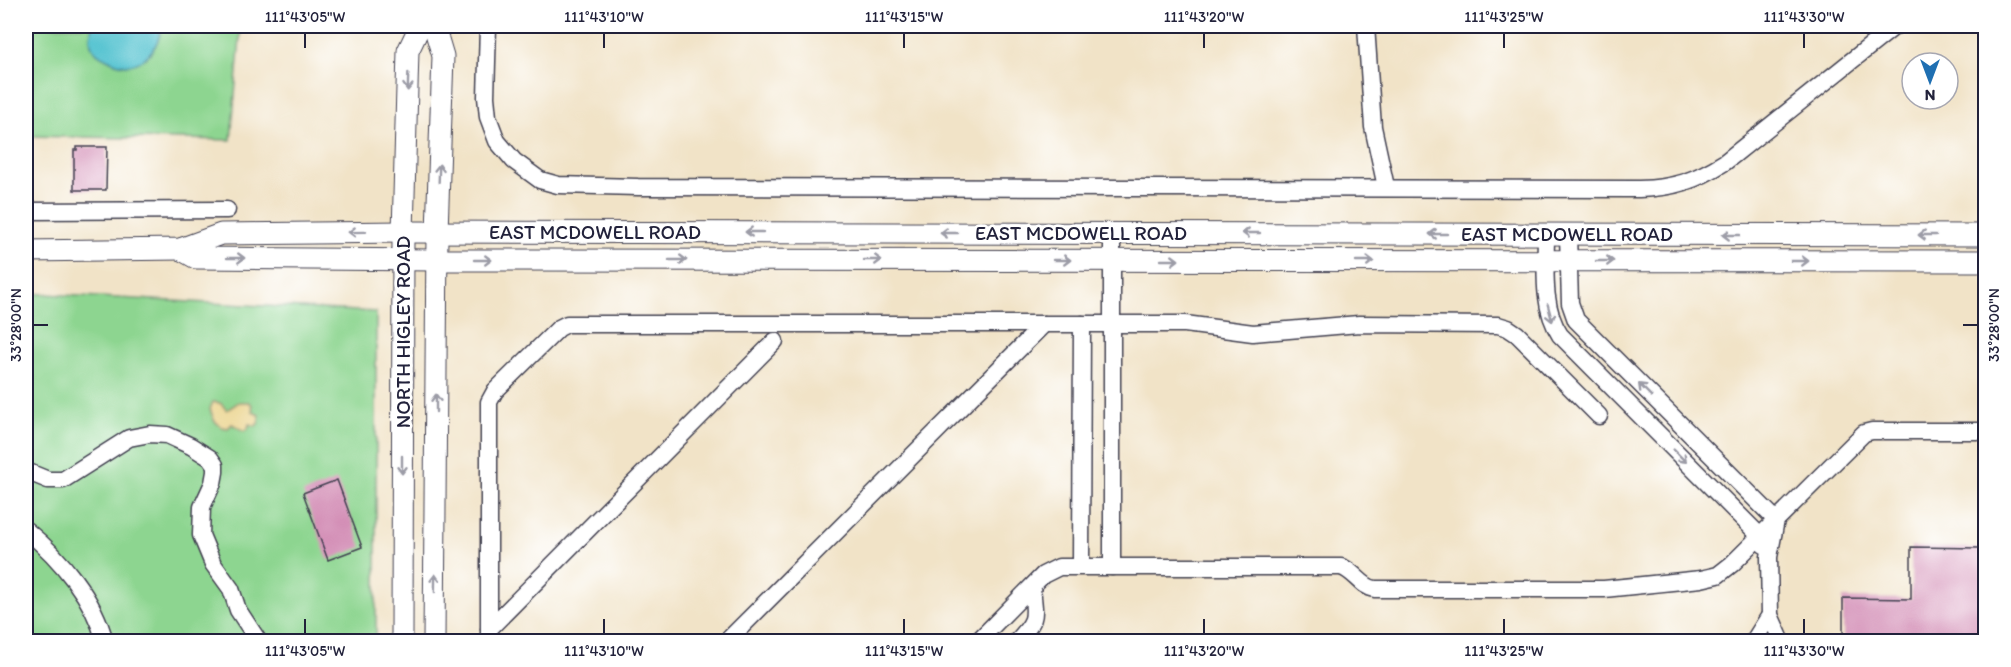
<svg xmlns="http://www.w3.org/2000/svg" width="2011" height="667" viewBox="0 0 2011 667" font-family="Itim,sans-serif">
	<rect width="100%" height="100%" fill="#fff"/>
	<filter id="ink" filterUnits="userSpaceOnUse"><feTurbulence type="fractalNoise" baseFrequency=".0167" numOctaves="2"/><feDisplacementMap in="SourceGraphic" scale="12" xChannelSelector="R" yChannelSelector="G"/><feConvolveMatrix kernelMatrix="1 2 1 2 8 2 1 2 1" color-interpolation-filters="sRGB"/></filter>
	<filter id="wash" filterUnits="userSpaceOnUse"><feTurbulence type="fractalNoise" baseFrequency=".008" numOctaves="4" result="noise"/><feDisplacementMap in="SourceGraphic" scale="24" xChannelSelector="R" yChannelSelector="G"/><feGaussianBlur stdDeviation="1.35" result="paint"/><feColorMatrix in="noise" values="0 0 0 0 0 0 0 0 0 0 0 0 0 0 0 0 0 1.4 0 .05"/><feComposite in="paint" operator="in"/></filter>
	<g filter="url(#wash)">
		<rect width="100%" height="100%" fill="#f1e3c7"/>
		<g fill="#8dd590" stroke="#587c66" stroke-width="1.5">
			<path d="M26 26H241L231 140 26 136Z"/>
			<path d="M26 293 376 312V641H26Z"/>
		</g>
		<path fill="#eeda9e" stroke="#887e6c" stroke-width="1.5" d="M213 402 220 403 227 410 239 402H249L252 405 253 412 259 415V422L256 426 249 424 248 429 244 431 232 424 228 428 221 427 214 420 210 409Z"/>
		<path fill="#58c4d1" stroke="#3d7386" stroke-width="1.5" d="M92 26H162C157 53 137 75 109 60 102 57 94 53 91 45 89 39 91 31 92 26Z"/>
		<g id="blocks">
			<g fill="#d38db5">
				<path d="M77 147H107L106 190H74V150H77Z"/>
				<path d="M337 480 362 547 328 560 303 493Z"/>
				<path d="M1980 537H1986V642H1843V598L1911 599V547L1979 548Z"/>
			</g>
		</g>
	</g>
	<g filter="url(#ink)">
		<use href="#blocks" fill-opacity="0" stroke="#413f50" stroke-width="1.5"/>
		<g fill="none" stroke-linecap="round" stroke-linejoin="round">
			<g stroke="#413f50" stroke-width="19">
				<g id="minor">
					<path d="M488 26 486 97 488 117 497 141 514 161 540 180 558 185 638 187 1639 189C1674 188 1695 181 1725 162L1895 26"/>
					<path d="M1366 26 1373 127 1386 187"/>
					<path d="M26 211 227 210"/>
					<path d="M1546 234C1546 267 1541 306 1560 335L1760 536 1764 545"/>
					<path d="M1568 234 1570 303 1576 320 1776 520 1769 557 1770 615 1782 642"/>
					<path d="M26 471 48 480H63L129 438 150 434 167 435 191 446 210 458 215 465V472L213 483 202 507 201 535 213 564 231 589 238 610 259 642"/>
					<path d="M26 530C60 558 94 598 105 642"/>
					<path d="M1081 566 1082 324"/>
					<path d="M1112 567V233"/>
					<path d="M489 629 775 341"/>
					<path d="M489 642V402L495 391 559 328 567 324H1185L1253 333 1359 324 1498 325 1508 328 1517 334 1599 416"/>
					<path d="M726 642 1044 324"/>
					<path d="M977 642 1043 575 1059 567H1341C1355 571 1361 587 1375 589H1604L1701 579 1718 575 1732 564 1864 433 1872 431H1986"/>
					<path d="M1016 642C1038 619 1035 618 1032 588"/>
					<path d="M1753 642 1770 615"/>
				</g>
			</g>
			<g stroke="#413f50" stroke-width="23">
				<g id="major">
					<path d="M434 26 443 56 437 232 434 642"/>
					<path d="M180 249 196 258 437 260 1986 261"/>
					<path d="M26 251 180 249 221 234 403 232 1986 235"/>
					<path d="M402 642 403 232 408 51 420 26"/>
				</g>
			</g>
			<use href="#minor" stroke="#fff" stroke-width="16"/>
			<use href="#major" stroke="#fff" stroke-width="21"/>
		</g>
		<defs><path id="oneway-shaft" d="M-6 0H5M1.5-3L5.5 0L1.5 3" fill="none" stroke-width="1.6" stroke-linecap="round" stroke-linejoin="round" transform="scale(1.5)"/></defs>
		<g stroke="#9c9ca7">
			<use href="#oneway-shaft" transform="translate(408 82) rotate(92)"/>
			<use href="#oneway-shaft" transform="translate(439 173) rotate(-88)"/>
			<use href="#oneway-shaft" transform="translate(357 232) rotate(179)"/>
			<use href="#oneway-shaft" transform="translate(754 232) rotate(-180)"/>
			<use href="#oneway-shaft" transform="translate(949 233) rotate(-180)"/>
			<use href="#oneway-shaft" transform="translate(1251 233) rotate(-180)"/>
			<use href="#oneway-shaft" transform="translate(1438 234) rotate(-180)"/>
			<use href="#oneway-shaft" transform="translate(1731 235) rotate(-180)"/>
			<use href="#oneway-shaft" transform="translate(1927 235) rotate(-180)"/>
			<use href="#oneway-shaft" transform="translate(236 258)"/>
			<use href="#oneway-shaft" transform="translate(483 260)"/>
			<use href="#oneway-shaft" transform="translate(678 260)"/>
			<use href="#oneway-shaft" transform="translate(873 260)"/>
			<use href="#oneway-shaft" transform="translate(1062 260)"/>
			<use href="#oneway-shaft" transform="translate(1170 260)"/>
			<use href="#oneway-shaft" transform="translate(1365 261)"/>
			<use href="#oneway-shaft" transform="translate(1605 261)"/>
			<use href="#oneway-shaft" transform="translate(1800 261)"/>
			<use href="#oneway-shaft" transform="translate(1550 313) rotate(75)"/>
			<use href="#oneway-shaft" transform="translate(1645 390) rotate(-135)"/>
			<use href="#oneway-shaft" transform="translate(436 403) rotate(-90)"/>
			<use href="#oneway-shaft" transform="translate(1680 456) rotate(45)"/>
			<use href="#oneway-shaft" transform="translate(402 465) rotate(90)"/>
			<use href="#oneway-shaft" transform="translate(435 583) rotate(-89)"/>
		</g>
	</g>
	<path fill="none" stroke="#22223b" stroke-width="2" d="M305 33V48M604 33V48M904 33V48M1204 33V48M1504 33V48M1804 33V48M33 325H48M1963 325H1978M305 619V634M604 619V634M904 619V634M1204 619V634M1504 619V634M1804 619V634"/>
	<g text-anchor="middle" stroke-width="5" stroke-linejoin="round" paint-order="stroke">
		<g font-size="20" fill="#22223b" stroke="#fff">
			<text x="595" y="239">EAST MCDOWELL ROAD</text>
			<text x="1081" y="240">EAST MCDOWELL ROAD</text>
			<text x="1567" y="241">EAST MCDOWELL ROAD</text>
			<text transform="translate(403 332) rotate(-90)" y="7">NORTH HIGLEY ROAD</text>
		</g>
	</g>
	<rect width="2011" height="667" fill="none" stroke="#fff" stroke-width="66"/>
	<g transform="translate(1930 81) rotate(180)"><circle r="28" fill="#ffffff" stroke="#a7a7b1" stroke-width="1.5"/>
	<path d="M0-4.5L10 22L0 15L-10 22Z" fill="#1f6fb2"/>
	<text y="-9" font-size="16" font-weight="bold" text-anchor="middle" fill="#22223b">N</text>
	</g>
	<rect x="33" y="33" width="1945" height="601" fill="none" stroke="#22223b" stroke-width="2"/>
	<g font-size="15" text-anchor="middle" fill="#22223b">
		<text x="305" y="22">111°43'05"W</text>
		<text x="604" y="22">111°43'10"W</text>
		<text x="904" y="22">111°43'15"W</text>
		<text x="1204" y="22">111°43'20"W</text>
		<text x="1504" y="22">111°43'25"W</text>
		<text x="1804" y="22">111°43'30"W</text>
		<text transform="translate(1994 325) rotate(-90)" y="5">33°28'00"N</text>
		<text transform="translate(16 325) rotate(-90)" y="5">33°28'00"N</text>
		<text x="305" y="656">111°43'05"W</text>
		<text x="604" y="656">111°43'10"W</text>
		<text x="904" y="656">111°43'15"W</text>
		<text x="1204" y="656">111°43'20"W</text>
		<text x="1504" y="656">111°43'25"W</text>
		<text x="1804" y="656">111°43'30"W</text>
	</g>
</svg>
